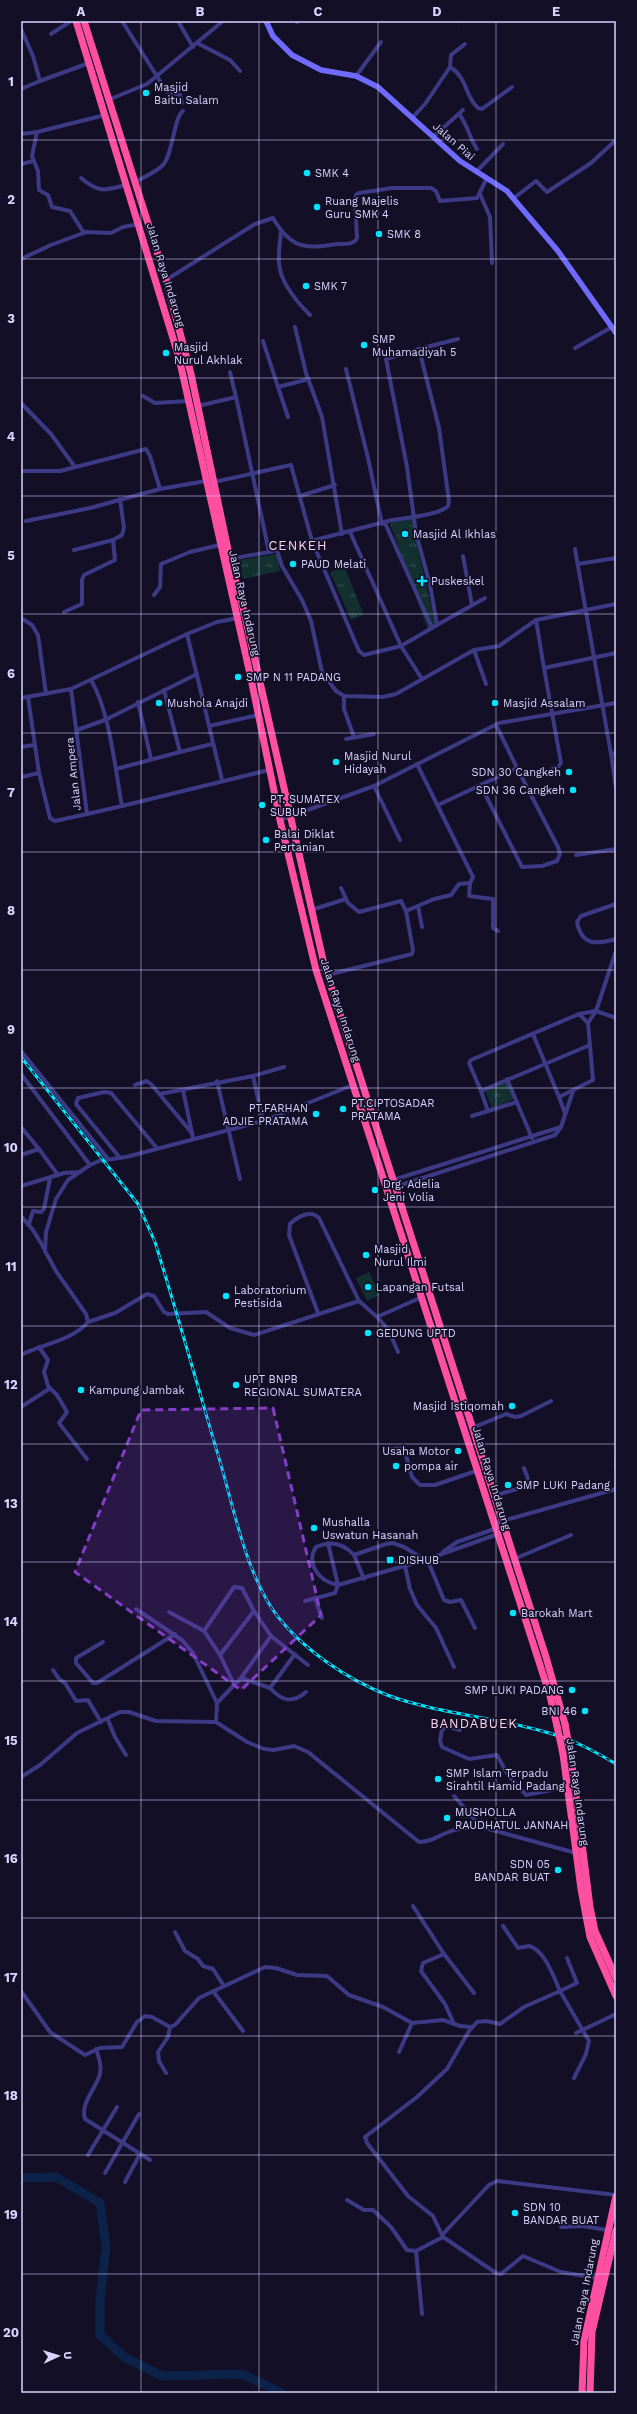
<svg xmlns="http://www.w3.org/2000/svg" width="637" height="2414" viewBox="0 0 637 2414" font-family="'Work Sans',sans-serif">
	<defs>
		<pattern id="grass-tufts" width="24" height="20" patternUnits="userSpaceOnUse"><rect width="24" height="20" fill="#12302f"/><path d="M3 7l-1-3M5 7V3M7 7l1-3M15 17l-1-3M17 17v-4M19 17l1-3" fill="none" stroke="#344d4e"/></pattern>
	</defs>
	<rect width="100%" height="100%" fill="#130f26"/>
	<g fill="url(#grass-tufts)">
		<path d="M411 517 435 624 428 630 390 523Z"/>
		<path d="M277 554 280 571 243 579 240 560Z"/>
		<path d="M344 566 364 615 351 620 330 572Z"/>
		<path d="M507 1082 514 1099 492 1108 485 1091Z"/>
	</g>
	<path fill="#12302f" d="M369 1272 380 1295 367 1301 356 1278Z"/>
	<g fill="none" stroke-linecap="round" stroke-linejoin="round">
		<path stroke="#0c2248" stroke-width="1.5" d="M459 25 461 21"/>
		<path stroke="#0c2248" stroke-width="9" d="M21 2178 56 2177 100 2203 106 2247 100 2301V2335L124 2357 162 2376 242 2374 282 2393"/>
		<g stroke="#3d3a85" stroke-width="4">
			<path d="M122 21 165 89 168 92 180 95 182 103"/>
			<path d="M178 21 193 47"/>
			<path d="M296 21 297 22"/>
			<path d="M21 29 33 56 40 81 21 89"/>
			<path d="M51 34 71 21"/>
			<path d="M197 43 230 60 240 71"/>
			<path d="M450 67C468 78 464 95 478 108L482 109 512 87"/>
			<path d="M356 76 381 42"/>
			<path d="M40 81 89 63"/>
			<path d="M108 100 147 84 223 21"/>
			<path d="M459 114C468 125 469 138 477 149"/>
			<path d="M413 117 425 104 450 67 451 55 465 44"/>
			<path d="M37 132 105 115"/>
			<path d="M21 134 37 132 32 156 38 171 39 190 48 195 52 207 70 211 84 233"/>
			<path d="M433 137 463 110"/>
			<path d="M21 164 34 161"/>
			<path d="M476 172 503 144"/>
			<path d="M81 178C99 193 104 191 126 185"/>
			<path d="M134 183C143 177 155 173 163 165 173 154 174 116 183 111"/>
			<path d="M480 194 490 217 492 263"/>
			<path d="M514 198 536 181 547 192 591 163 616 140"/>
			<path d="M281 232C280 242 278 252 279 263 280 282 297 302 310 315"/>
			<path d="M21 259 51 245 86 232 111 233 123 227 139 224"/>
			<path d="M166 280 255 224 273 218C291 249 305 249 337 244 344 244 354 245 357 238L355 200 356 195 359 193 392 188H431L436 191 440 201 477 198 487 178"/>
			<path d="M295 327 306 373 322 417 342 534"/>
			<path d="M263 341 278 387 309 379"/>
			<path d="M575 348 612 327"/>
			<path d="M419 349 458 339"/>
			<path d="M346 369 368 458 382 524"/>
			<path d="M278 387 288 417"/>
			<path d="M143 396 155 403 188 401"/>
			<path d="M236 397 269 552"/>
			<path d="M21 403 51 434 75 467"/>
			<path d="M198 406 236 397 230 372"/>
			<path d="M21 471H60L146 449 150 456 160 489 206 481"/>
			<path d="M214 482 291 465 312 541 359 651 364 655 401 646 432 628 385 523"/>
			<path d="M300 496 335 485"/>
			<path d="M26 521 90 508 160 489"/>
			<path d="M350 532 401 646 422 679"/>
			<path d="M575 549 611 754 616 753"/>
			<path d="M74 550 113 540"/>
			<path d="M277 550 282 566 302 600 311 621 322 672 336 691 344 696 383 697 396 694 474 650 499 646 536 620 616 604"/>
			<path d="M463 556 472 605"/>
			<path d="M230 559 269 552 392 520C405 518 440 515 448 506L449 501 439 428 419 349 386 359 407 467 416 533 430 585 437 625 432 628"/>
			<path d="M578 564 616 558"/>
			<path d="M154 595 160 587 161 564 190 552 220 545"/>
			<path d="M64 612 82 604V580L84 575 115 560 113 540 122 535 124 528 120 499"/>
			<path d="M21 618 32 625 38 635 46 694"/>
			<path d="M536 620 544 668 616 653"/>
			<path d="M437 625 485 598"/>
			<path d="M187 634 222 780"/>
			<path d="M474 650 486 684"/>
			<path d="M544 668 561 763 559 766 552 769"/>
			<path d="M91 680C110 712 115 769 122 806L269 770"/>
			<path d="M344 696V709L354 737"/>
			<path d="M28 697 39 773 50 818 55 821 87 814 71 689"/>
			<path d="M21 698 71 689 187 634 217 622 238 618"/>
			<path d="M138 702 151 759"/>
			<path d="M209 726 258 715"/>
			<path d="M77 730 105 720 197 674"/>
			<path d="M346 739 374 734"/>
			<path d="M21 747 34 745"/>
			<path d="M180 752 212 744"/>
			<path d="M611 754 616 788"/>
			<path d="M417 764 473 877 470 883"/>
			<path d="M116 769 180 752 164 690"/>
			<path d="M21 777 39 773"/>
			<path d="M374 786 400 840"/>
			<path d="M481 786 522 867 542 866 557 861 560 854 558 847 517 768"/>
			<path d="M438 805 517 768 496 725"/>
			<path d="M87 814 122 806"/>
			<path d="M280 820 374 786 499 723 616 703"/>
			<path d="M576 855 616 849"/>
			<path d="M341 888 348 903 359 912 401 901 406 911"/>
			<path d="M616 904 581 916 577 922C582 947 597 944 616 939"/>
			<path d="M418 906 422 927"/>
			<path d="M311 910 346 899"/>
			<path d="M616 951 596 1011 616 1018"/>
			<path d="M327 975 412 954 413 950 406 911 434 899 451 895 459 884 470 883 469 896 493 899V928L498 931"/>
			<path d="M579 1014 596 1011 588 1023"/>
			<path d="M21 1051 108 1159"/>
			<path d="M21 1074 90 1165"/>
			<path d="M253 1076 263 1121"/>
			<path d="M507 1079 532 1138"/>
			<path d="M217 1081 240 1179"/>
			<path d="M135 1085 147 1081 151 1084 191 1132"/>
			<path d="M183 1090 193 1138"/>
			<path d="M481 1091 469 1063 471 1060 579 1014 588 1023 593 1080 559 1097 533 1034"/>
			<path d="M160 1094 253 1076 284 1067"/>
			<path d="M559 1097 565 1113"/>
			<path d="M517 1102 488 1111 481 1091 590 1045"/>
			<path d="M472 1116 488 1111"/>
			<path d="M21 1127 39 1149"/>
			<path d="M21 1155 39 1149 58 1175"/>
			<path d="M120 1158 76 1104 78 1098 104 1092 111 1093 156 1147"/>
			<path d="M393 1180 561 1127"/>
			<path d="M21 1186 64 1173 80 1172"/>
			<path d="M395 1187 555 1135 561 1127 573 1091"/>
			<path d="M21 1216 33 1230 45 1250"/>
			<path d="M29 1224 33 1211 41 1212 44 1209 50 1178"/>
			<path d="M318 1313 289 1235 290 1224C297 1217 311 1209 319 1218L359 1301"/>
			<path d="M377 1317 388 1329 398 1352"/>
			<path d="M88 1322 115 1313 147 1294 154 1296 164 1312 168 1314 206 1312 230 1328 254 1335 359 1301 377 1317 422 1297"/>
			<path d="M21 1355C42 1344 72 1341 88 1322L86 1314 56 1271 45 1251 46 1232 56 1199 68 1180 90 1165 99 1161 126 1157 263 1121 353 1085"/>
			<path d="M49 1387 57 1395 67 1412 59 1423 87 1459"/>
			<path d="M21 1407 49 1389 44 1372 48 1360 39 1347"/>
			<path d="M472 1428 506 1414 515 1417 521 1416 551 1401"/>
			<path d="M392 1449 404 1448 412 1477 420 1485H435L479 1470"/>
			<path d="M616 1463V1467"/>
			<path d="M493 1496 530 1485 524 1468"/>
			<path d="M495 1523 616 1489"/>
			<path d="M328 1543 338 1585C320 1582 305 1564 316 1547 331 1540 343 1543 354 1555"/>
			<path d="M443 1552 457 1542 503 1526"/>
			<path d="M514 1559 571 1535"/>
			<path d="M405 1566 410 1589 417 1605 436 1628 454 1667"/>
			<path d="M364 1579 354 1555 386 1544 393 1543 404 1547 425 1560 430 1566 444 1600 450 1602 461 1600 475 1628"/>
			<path d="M315 1598 322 1618"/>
			<path d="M305 1601 335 1593 338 1585 425 1560 498 1534"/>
			<path d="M136 1609 182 1640 193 1653 217 1703"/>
			<path d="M169 1612 204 1631 220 1655 234 1684"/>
			<path d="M204 1631 234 1587 242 1588 254 1611"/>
			<path d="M271 1636 308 1665"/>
			<path d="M103 1642 76 1658V1663L93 1683H97L175 1634"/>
			<path d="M295 1654 270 1688C282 1701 292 1704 306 1692"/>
			<path d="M53 1670 59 1679 65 1683 76 1701 88 1700 101 1722"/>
			<path d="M241 1678 270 1688"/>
			<path d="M108 1720 115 1737 126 1755"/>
			<path d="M216 1722 217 1703 241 1678 271 1636 254 1611 220 1655"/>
			<path d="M460 1730 448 1727 442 1729 440 1741 442 1747 469 1759 497 1755 508 1775 526 1795 567 1787"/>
			<path d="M21 1777 40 1765 77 1733 120 1712H129L156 1721 216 1722 247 1742 264 1749 274 1750 294 1746 308 1752 419 1842C431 1842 436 1837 446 1833 457 1828 469 1827 481 1827L576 1853"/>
			<path d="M454 1796 481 1827"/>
			<path d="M413 1906 444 1954 474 1993"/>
			<path d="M503 1926 518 1948 529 1946C545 1950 554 1978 560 1991L577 1983 567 1958"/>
			<path d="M175 1932 185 1951 198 1959 203 1966 213 1969 224 1986"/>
			<path d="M444 1954 423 1963 421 1971 445 2004 454 2024"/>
			<path d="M21 1991 50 2032 85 2055 100 2048 122 2047 137 2022 145 2016 152 2017 170 2027 175 2025 199 1998 265 1967 276 1968 297 1975 327 1976 349 1995 383 2007 412 2023 443 2020 460 2026 472 2027"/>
			<path d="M213 1991 243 2031"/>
			<path d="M576 2033 616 2014"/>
			<path d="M96 2049C99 2057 102 2066 100 2074 96 2089 80 2103 85 2119L150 2160"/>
			<path d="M399 2052 412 2023"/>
			<path d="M166 2073 159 2061 158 2052 168 2037 170 2027"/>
			<path d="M574 2078 586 2054 589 2041 560 1991 524 2007 500 2024 486 2021 477 2022 469 2031 447 2069 417 2097 365 2137 367 2143 408 2196 433 2216 443 2237 496 2273 501 2274 523 2256 561 2272 596 2278"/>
			<path d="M88 2155 117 2107"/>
			<path d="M105 2173 139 2114"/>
			<path d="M125 2182 140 2154"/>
			<path d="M347 2200 364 2210H373L391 2227 407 2250 416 2251 443 2237"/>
			<path d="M561 2227 583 2226 607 2230"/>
			<path d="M443 2234 489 2185 497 2181 616 2195"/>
			<path d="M416 2251 422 2314"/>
		</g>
		<path stroke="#6f6bff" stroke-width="5.5" d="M266 21 273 36 292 55 321 70 356 76 378 87 460 161 507 191 558 251 616 333"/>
		<g stroke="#ff4fa3" stroke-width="7">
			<path d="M76 21 179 358 250 674 280 820 316 970 550 1696 557 1726"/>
			<path d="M84 21 166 280 191 374 230 559 245 616 324 964 546 1657 565 1724"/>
			<path d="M563 1754 581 1889 590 1937 616 1996"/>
			<path d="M571 1757 590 1907 595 1931 616 1978"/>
			<path d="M582 2393 584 2341 616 2196"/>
			<path d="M590 2393 592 2332 616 2230"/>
		</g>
		<g stroke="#00e5ff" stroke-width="3">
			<path id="rail" d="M21 1057 138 1204 155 1242C178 1316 199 1391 221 1465 235 1513 247 1577 278 1617 305 1651 347 1679 387 1695 439 1714 496 1717 549 1733 574 1740 594 1751 616 1764"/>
		</g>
		<use href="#rail" stroke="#130f26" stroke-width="1.5" stroke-dasharray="4.5" stroke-linecap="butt"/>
		<g stroke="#ff4fa3" stroke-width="7">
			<path d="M565 1724 571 1757"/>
			<path d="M557 1726 563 1754"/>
		</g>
	</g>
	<path fill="#843dc5" fill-opacity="0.2" stroke="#843dc5" stroke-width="3" stroke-dasharray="8 5" stroke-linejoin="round" d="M273 1408 321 1615 241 1690 75 1572 141 1410Z"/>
	<path fill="none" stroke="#d9d4ff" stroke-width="1" stroke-opacity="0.55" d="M141 21V2393M259 21V2393M378 21V2393M496 21V2393M21 140H616M21 259H616M21 378H616M21 496H616M21 614H616M21 733H616M21 852H616M21 970H616M21 1088H616M21 1207H616M21 1326H616M21 1444H616M21 1562H616M21 1681H616M21 1800H616M21 1918H616M21 2036H616M21 2155H616M21 2274H616"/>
	<g fill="#00e5ff" stroke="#130f26" stroke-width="1.5">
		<circle cx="146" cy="93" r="4"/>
		<circle cx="307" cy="173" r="4"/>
		<circle cx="317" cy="207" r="4"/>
		<circle cx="379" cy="234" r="4"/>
		<circle cx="306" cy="286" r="4"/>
		<circle cx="364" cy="345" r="4"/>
		<circle cx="166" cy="353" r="4"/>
		<circle cx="405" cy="534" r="4"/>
		<circle cx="293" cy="564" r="4"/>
		<path d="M420 575h4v4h4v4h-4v4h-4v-4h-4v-4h4z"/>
		<circle cx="238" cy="677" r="4"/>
		<circle cx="159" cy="703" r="4"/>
		<circle cx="495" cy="703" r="4"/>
		<circle cx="336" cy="762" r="4"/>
		<circle cx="569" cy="772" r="4"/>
		<circle cx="573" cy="790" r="4"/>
		<circle cx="262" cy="805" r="4"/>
		<circle cx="266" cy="840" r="4"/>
		<circle cx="343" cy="1109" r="4"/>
		<circle cx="316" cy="1114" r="4"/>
		<circle cx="375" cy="1190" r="4"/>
		<circle cx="366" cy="1255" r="4"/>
		<circle cx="368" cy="1287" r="4"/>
		<circle cx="226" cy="1296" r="4"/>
		<circle cx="368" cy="1333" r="4"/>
		<circle cx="236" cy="1385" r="4"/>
		<circle cx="81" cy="1390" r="4"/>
		<circle cx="512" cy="1406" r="4"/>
		<circle cx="458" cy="1451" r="4"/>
		<circle cx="396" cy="1466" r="4"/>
		<circle cx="508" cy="1485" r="4"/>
		<circle cx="314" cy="1528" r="4"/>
		<rect x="386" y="1556" width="8" height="8" rx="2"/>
		<circle cx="513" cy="1613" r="4"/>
		<circle cx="572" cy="1690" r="4"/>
		<circle cx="585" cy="1711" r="4"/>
		<circle cx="438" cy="1779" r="4"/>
		<circle cx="447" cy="1818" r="4"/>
		<circle cx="558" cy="1870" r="4"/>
		<circle cx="515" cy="2213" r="4"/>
	</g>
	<g text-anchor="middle" stroke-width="3.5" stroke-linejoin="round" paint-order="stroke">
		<g font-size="11" fill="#d9d4ff" stroke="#130f26" text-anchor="start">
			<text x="154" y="91">Masjid<tspan x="154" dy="13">Baitu Salam</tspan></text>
			<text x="315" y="177">SMK 4</text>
			<text x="325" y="205">Ruang Majelis<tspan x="325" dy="13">Guru SMK 4</tspan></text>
			<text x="387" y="238">SMK 8</text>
			<text x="314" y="290">SMK 7</text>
			<text x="372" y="343">SMP<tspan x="372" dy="13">Muhamadiyah 5</tspan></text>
			<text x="174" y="351">Masjid<tspan x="174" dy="13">Nurul Akhlak</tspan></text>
			<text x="413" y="538">Masjid Al Ikhlas</text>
			<text x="301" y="568">PAUD Melati</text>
			<text x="431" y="585">Puskeskel</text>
			<text x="246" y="681">SMP N 11 PADANG</text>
			<text x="167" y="707">Mushola Anajdi</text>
			<text x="503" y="707">Masjid Assalam</text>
			<text x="344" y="760">Masjid Nurul<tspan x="344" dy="13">Hidayah</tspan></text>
			<text x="561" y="776" text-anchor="end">SDN 30 Cangkeh</text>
			<text x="565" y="794" text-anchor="end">SDN 36 Cangkeh</text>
			<text x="270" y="803">PT. SUMATEX<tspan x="270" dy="13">SUBUR</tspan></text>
			<text x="274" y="838">Balai Diklat<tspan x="274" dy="13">Pertanian</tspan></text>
			<text x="351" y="1107">PT.CIPTOSADAR<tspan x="351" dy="13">PRATAMA</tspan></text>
			<text x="308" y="1112" text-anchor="end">PT.FARHAN<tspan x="308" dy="13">ADJIE PRATAMA</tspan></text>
			<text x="383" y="1188">Drg. Adelia<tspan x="383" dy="13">Jeni Volia</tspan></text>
			<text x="374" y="1253">Masjid<tspan x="374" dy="13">Nurul Ilmi</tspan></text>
			<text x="376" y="1291">Lapangan Futsal</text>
			<text x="234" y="1294">Laboratorium<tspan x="234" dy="13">Pestisida</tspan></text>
			<text x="376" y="1337">GEDUNG UPTD</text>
			<text x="244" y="1383">UPT BNPB<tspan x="244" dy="13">REGIONAL SUMATERA</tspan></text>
			<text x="89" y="1394">Kampung Jambak</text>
			<text x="504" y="1410" text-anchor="end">Masjid Istiqomah</text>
			<text x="450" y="1455" text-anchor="end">Usaha Motor</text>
			<text x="404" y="1470">pompa air</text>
			<text x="516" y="1489">SMP LUKI Padang</text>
			<text x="322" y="1526">Mushalla<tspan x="322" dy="13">Uswatun Hasanah</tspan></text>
			<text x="398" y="1564">DISHUB</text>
			<text x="521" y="1617">Barokah Mart</text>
			<text x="564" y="1694" text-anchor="end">SMP LUKI PADANG</text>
			<text x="577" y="1715" text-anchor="end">BNI 46</text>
			<text x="446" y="1777">SMP Islam Terpadu<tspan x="446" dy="13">Sirahtil Hamid Padang</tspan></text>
			<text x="455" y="1816">MUSHOLLA<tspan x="455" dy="13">RAUDHATUL JANNAH</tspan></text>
			<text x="550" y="1868" text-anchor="end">SDN 05<tspan x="550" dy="13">BANDAR BUAT</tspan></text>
			<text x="523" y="2211">SDN 10<tspan x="523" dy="13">BANDAR BUAT</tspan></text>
		</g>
		<g font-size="11" fill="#d9d4ff" stroke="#130f26">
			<text transform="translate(454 141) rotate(41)" y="4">Jalan Piai</text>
			<text transform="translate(166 275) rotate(73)" y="4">Jalan Raya Indarung</text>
			<text transform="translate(245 603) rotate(77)" y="4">Jalan Raya Indarung</text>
			<text transform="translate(73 774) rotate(-96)" y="4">Jalan Ampera</text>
			<text transform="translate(341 1010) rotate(72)" y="4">Jalan Raya Indarung</text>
			<text transform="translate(492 1478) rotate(73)" y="4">Jalan Raya Indarung</text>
			<text transform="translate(578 1792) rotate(82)" y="4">Jalan Raya Indarung</text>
			<text transform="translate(584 2292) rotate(-79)" y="4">Jalan Raya Indarung</text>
		</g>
		<g font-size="13" letter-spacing="1" fill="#ffd6f0" stroke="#130f26">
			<text x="298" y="550">CENKEH</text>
			<text x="474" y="1728">BANDABUEK</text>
		</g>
	</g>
	<rect width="637" height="2414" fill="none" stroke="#130f26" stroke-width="44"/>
	<g transform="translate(58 2356) rotate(86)" stroke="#130f26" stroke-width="3" paint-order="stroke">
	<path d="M0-3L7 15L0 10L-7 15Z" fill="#d9d4ff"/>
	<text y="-6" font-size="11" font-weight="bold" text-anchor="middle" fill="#d9d4ff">U</text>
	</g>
	<rect x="22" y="22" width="593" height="2370" fill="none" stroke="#d9d4ff" stroke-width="1.5"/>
	<g font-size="13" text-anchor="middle" font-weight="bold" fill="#d9d4ff">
		<text x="81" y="16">A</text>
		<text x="200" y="16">B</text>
		<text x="318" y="16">C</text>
		<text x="437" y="16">D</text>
		<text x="556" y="16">E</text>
		<text x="11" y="86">1</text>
		<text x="11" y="204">2</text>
		<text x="11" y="323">3</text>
		<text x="11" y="441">4</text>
		<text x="11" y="560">5</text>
		<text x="11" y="678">6</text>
		<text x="11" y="797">7</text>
		<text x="11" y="915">8</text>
		<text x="11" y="1034">9</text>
		<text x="11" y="1152">10</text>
		<text x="11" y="1271">11</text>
		<text x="11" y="1389">12</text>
		<text x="11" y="1508">13</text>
		<text x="11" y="1626">14</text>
		<text x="11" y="1745">15</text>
		<text x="11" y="1863">16</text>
		<text x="11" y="1982">17</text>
		<text x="11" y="2100">18</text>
		<text x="11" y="2219">19</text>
		<text x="11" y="2337">20</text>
	</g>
</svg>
